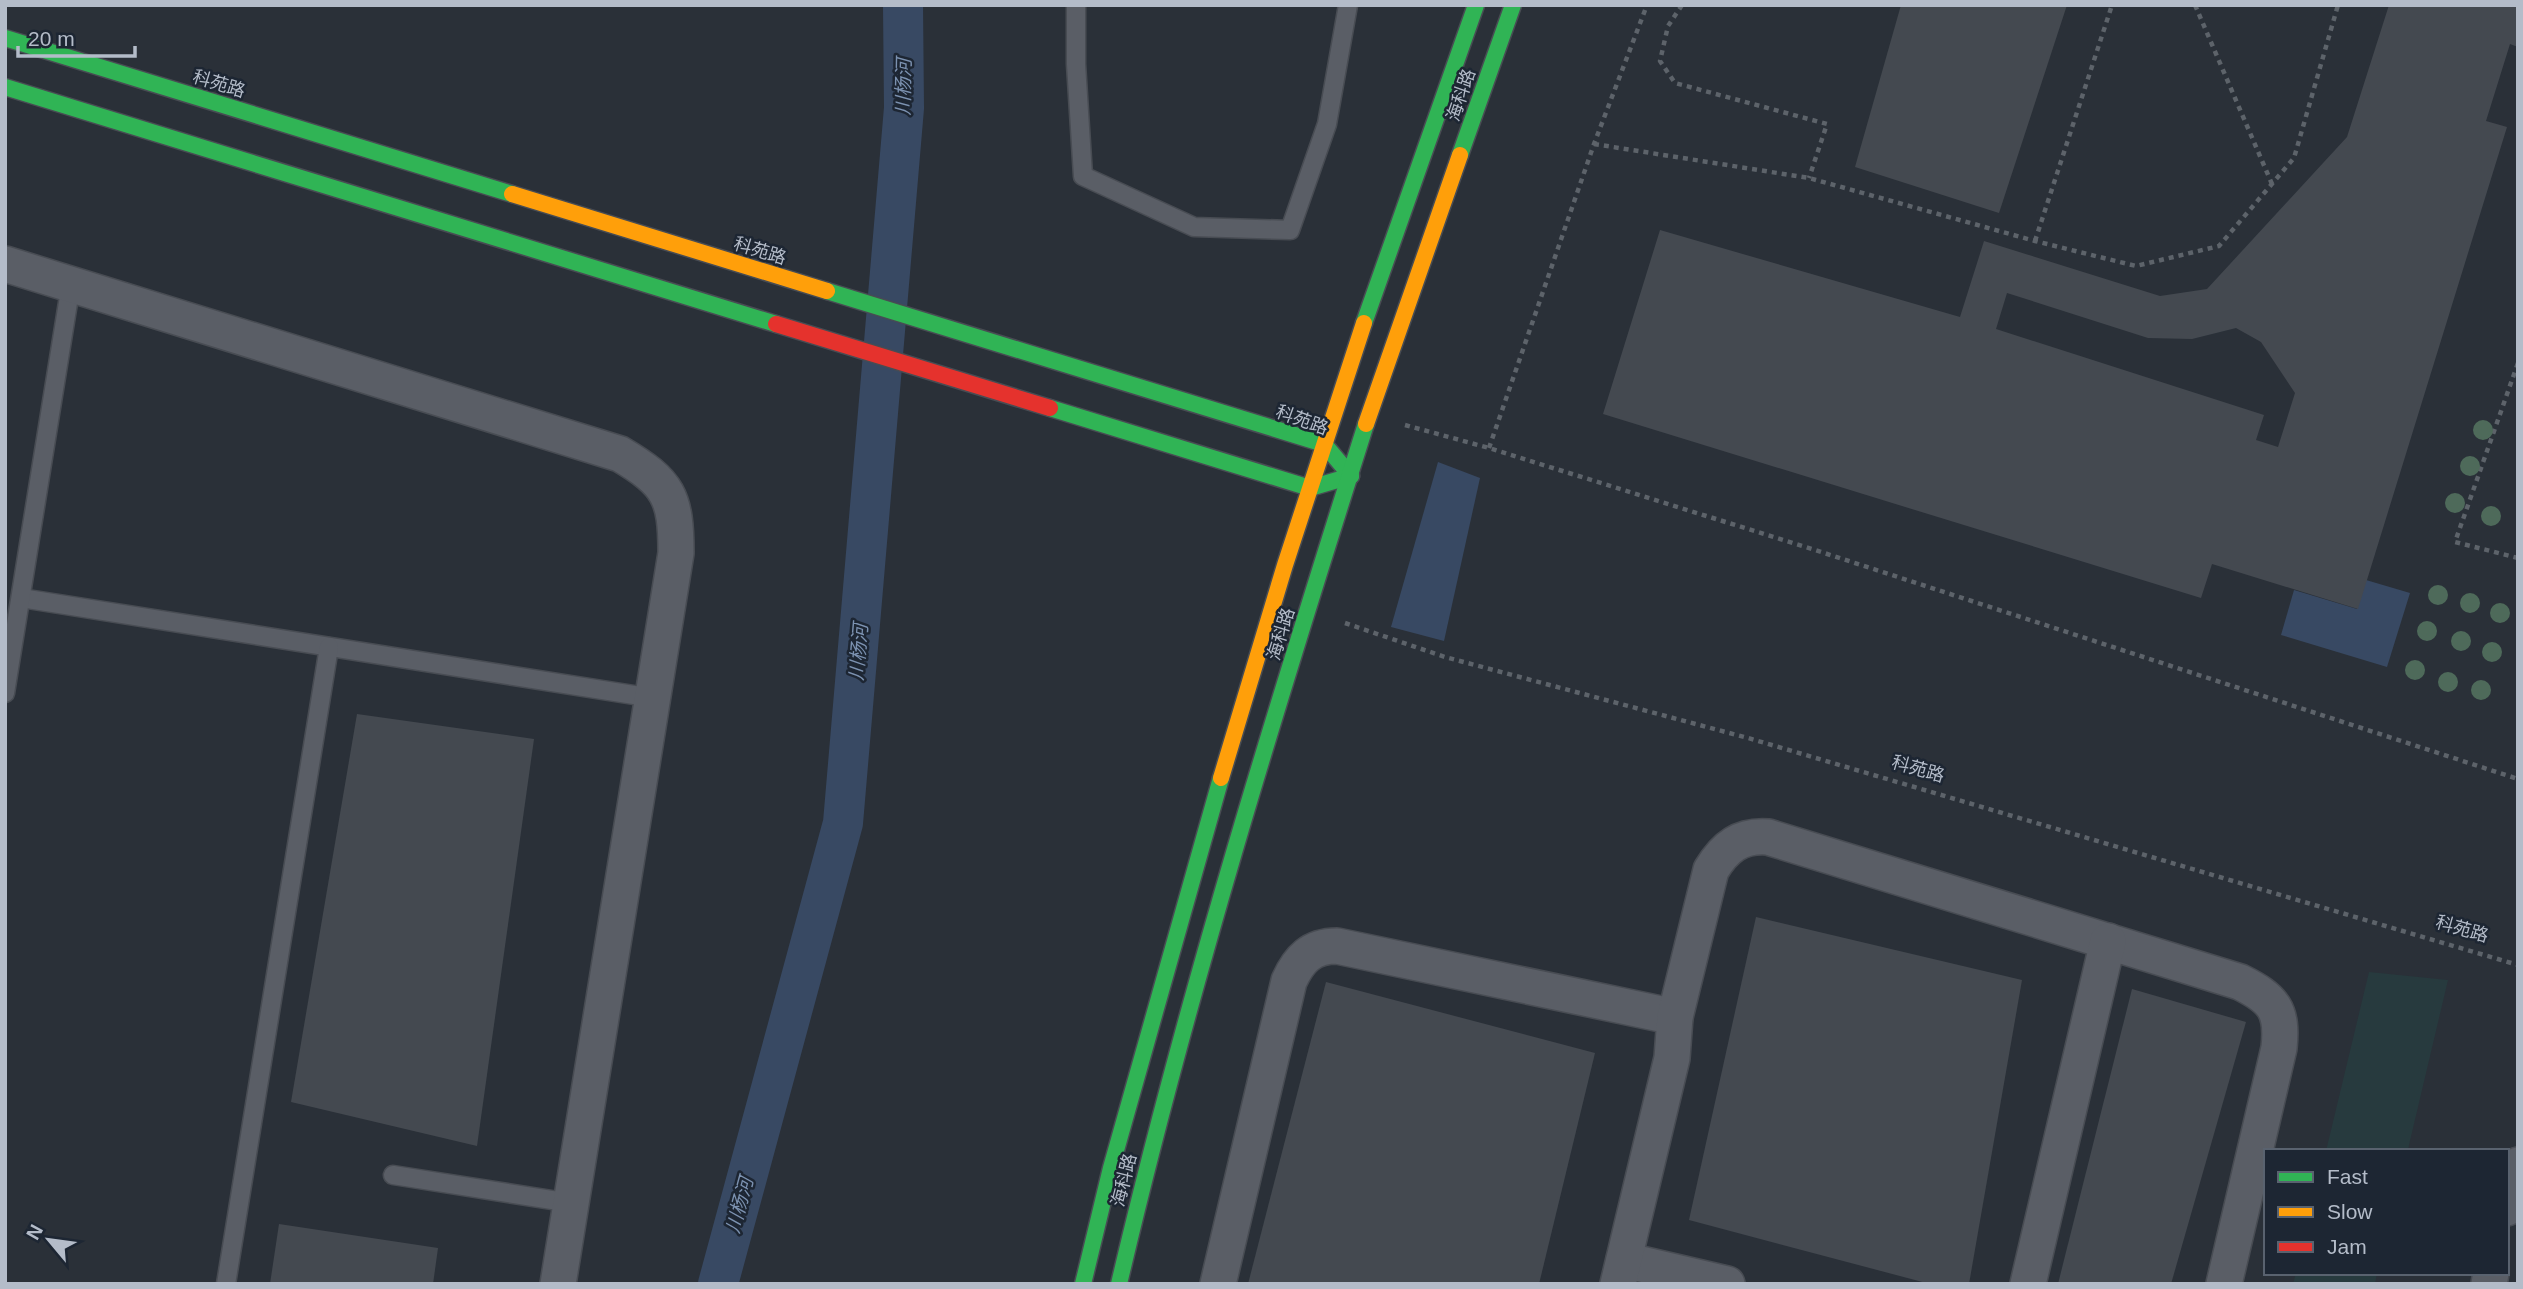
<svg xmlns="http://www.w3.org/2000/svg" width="2523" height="1289" viewBox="0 0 2523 1289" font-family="Helvetica,'Noto Sans SC',sans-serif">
	<rect width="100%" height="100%" fill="#2a3038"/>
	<g fill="#273a3e">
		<path d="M2369 972 2448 980 2409 1145 2408 1151H2326Z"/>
		<path d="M2296 1273H2377L2375 1284H2293Z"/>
	</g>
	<g fill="#384963">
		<path d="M1438 462 1480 478 1444 641 1391 627Z"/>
		<path d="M2366 580 2410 593 2387 667 2281 635 2294 590 2357 609Z"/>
	</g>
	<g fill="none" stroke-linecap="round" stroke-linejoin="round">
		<path stroke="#384963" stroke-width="40" d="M718 1284 843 823 904 108 903 5"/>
	</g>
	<g fill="#444950" fill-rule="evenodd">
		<path d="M1901 5H2067L1999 213 1855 167Z"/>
		<path d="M2389 5H2518V47L2510 44 2486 121 2507 127 2358 609 2212 564 2201 598 1603 414 1660 230 1960 317 1984 241 2160 296 2207 289 2347 137ZM2007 293 2148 338 2192 339 2236 328 2261 342 2295 393 2278 447 2256 440 2264 415 1996 329Z"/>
		<path d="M357 714 534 739 477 1146 291 1102Z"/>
		<path d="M1756 917 2022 980 1969 1284H1930L1689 1220Z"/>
		<path d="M1326 982 1595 1053 1539 1284H1248Z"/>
		<path d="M2132 989 2246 1022 2171 1284H2058Z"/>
		<path d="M279 1224 438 1248 433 1284H270Z"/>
	</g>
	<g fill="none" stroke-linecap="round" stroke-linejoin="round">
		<g stroke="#484c53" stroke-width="21">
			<g id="lane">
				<path d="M1076 5V64L1083 176 1194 227 1290 230 1327 124 1348 5"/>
				<path d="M21 598 653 698"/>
				<path d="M5 693 71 284"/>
				<path d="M393 1175 571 1203"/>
				<path d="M226 1284 329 647"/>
			</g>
		</g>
		<g stroke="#484c53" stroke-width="38">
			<g id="street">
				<path d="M5 264 620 454C669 483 676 497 676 553L558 1284"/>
				<path d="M2507 1208 2518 1165"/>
				<path d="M1624 1260 1727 1284"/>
				<path d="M1218 1284 1289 981C1299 959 1311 946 1337 946L1675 1017"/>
				<path d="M1618 1284 1672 1058 1675 1017 1711 870C1725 847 1740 835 1768 837L2240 982C2274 999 2283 1010 2279 1048L2224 1284"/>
				<path d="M2028 1284 2108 941"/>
				<path d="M2489 1284 2491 1273"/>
			</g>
		</g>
		<g stroke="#484c53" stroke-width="19">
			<g id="fast">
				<path d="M5 38 512 194"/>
				<path d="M5 87 776 324"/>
				<path d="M1460 155 1513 5"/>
				<path d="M827 291 1324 444 1351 476"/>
				<path d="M1364 323 1476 5"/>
				<path d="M1050 408 1310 488 1351 476"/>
				<path d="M1083 1284 1111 1168 1221 778"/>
				<path d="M1119 1284C1187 994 1276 708 1366 424"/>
			</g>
		</g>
		<g stroke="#484c53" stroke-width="19">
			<g id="slow">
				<path d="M512 194 827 291"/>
				<path d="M1366 424 1460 155"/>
				<path d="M1221 778 1285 565 1364 323"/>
			</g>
		</g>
		<g stroke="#484c53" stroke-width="19">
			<path id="jam" d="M776 324 1050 408"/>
		</g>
		<g stroke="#5d636a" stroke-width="4.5" stroke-dasharray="5 5" stroke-linecap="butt">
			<path d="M1682 5 1668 26 1660 61 1675 83 1827 124 1809 178"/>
			<path d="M2195 5 2272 184"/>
			<path d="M1594 144 1809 178 2035 241 2136 266 2219 246 2294 158 2338 5"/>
			<path d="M2035 241 2112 5"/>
			<path d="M2518 363 2455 542 2518 558"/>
			<path d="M1405 425 1489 448 1812 549 2518 779"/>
			<path d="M1489 448 1594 144 1647 5"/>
			<path d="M1345 623 1445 657 1748 738 2518 965"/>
		</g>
		<use href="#lane" stroke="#5a5e66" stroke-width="18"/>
		<use href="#street" stroke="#5a5e66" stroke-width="35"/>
		<use href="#fast" stroke="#30b455" stroke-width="16"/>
		<use href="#slow" stroke="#ff9f0a" stroke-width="16"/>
		<use href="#jam" stroke="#e5322d" stroke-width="16"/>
	</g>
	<g fill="#4e6a5a">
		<circle cx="2483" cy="430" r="10"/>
		<circle cx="2470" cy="466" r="10"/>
		<circle cx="2455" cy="503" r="10"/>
		<circle cx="2491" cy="516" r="10"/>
		<circle cx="2438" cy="595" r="10"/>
		<circle cx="2470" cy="603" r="10"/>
		<circle cx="2500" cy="613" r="10"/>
		<circle cx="2427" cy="631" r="10"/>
		<circle cx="2461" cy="641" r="10"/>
		<circle cx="2492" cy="652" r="10"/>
		<circle cx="2415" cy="670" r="10"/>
		<circle cx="2448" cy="682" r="10"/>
		<circle cx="2481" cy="690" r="10"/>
	</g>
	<g text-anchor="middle" stroke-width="5" stroke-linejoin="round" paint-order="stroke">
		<g font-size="18" fill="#b4bcc9" stroke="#1d2633">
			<text transform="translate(219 84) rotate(17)" y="6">科苑路</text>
			<text transform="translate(1461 95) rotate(-71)" y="6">海科路</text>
			<text transform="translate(760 251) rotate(17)" y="6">科苑路</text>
			<text transform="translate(1302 420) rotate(20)" y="6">科苑路</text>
			<text transform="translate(1281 634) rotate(-73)" y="6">海科路</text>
			<text transform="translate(1918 769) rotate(16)" y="6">科苑路</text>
			<text transform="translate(2462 929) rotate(16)" y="6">科苑路</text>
			<text transform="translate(1124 1180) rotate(-76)" y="6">海科路</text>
		</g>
		<g font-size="19" font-style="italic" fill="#7c92b1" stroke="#1d2633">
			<text transform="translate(903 87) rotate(-89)" y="7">川杨河</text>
			<text transform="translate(858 652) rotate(-85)" y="7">川杨河</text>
			<text transform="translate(739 1205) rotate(-75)" y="7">川杨河</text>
		</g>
	</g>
	<rect width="2523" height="1289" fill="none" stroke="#b4bcc9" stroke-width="14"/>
	<rect x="2264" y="1149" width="245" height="126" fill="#1d2633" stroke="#59626f" stroke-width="2"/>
	<rect x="2278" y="1172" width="35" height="10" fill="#30b455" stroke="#59626f" stroke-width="2"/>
	<text x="2327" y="1184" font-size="21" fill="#b4bcc9">Fast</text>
	<rect x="2278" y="1207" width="35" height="10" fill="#ff9f0a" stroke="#59626f" stroke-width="2"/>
	<text x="2327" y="1219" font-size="21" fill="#b4bcc9">Slow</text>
	<rect x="2278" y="1242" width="35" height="10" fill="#e5322d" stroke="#59626f" stroke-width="2"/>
	<text x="2327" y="1254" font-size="21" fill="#b4bcc9">Jam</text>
	<g transform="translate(49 1240) rotate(299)" stroke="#1d2633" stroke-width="5" paint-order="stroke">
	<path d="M0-5L12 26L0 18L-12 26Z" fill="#b4bcc9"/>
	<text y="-10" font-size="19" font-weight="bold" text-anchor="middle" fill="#b4bcc9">N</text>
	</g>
	<path d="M18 46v10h117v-10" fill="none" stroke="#b4bcc9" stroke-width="3.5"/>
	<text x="28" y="46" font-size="21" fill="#b4bcc9" stroke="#1d2633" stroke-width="5" paint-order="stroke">20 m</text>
</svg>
